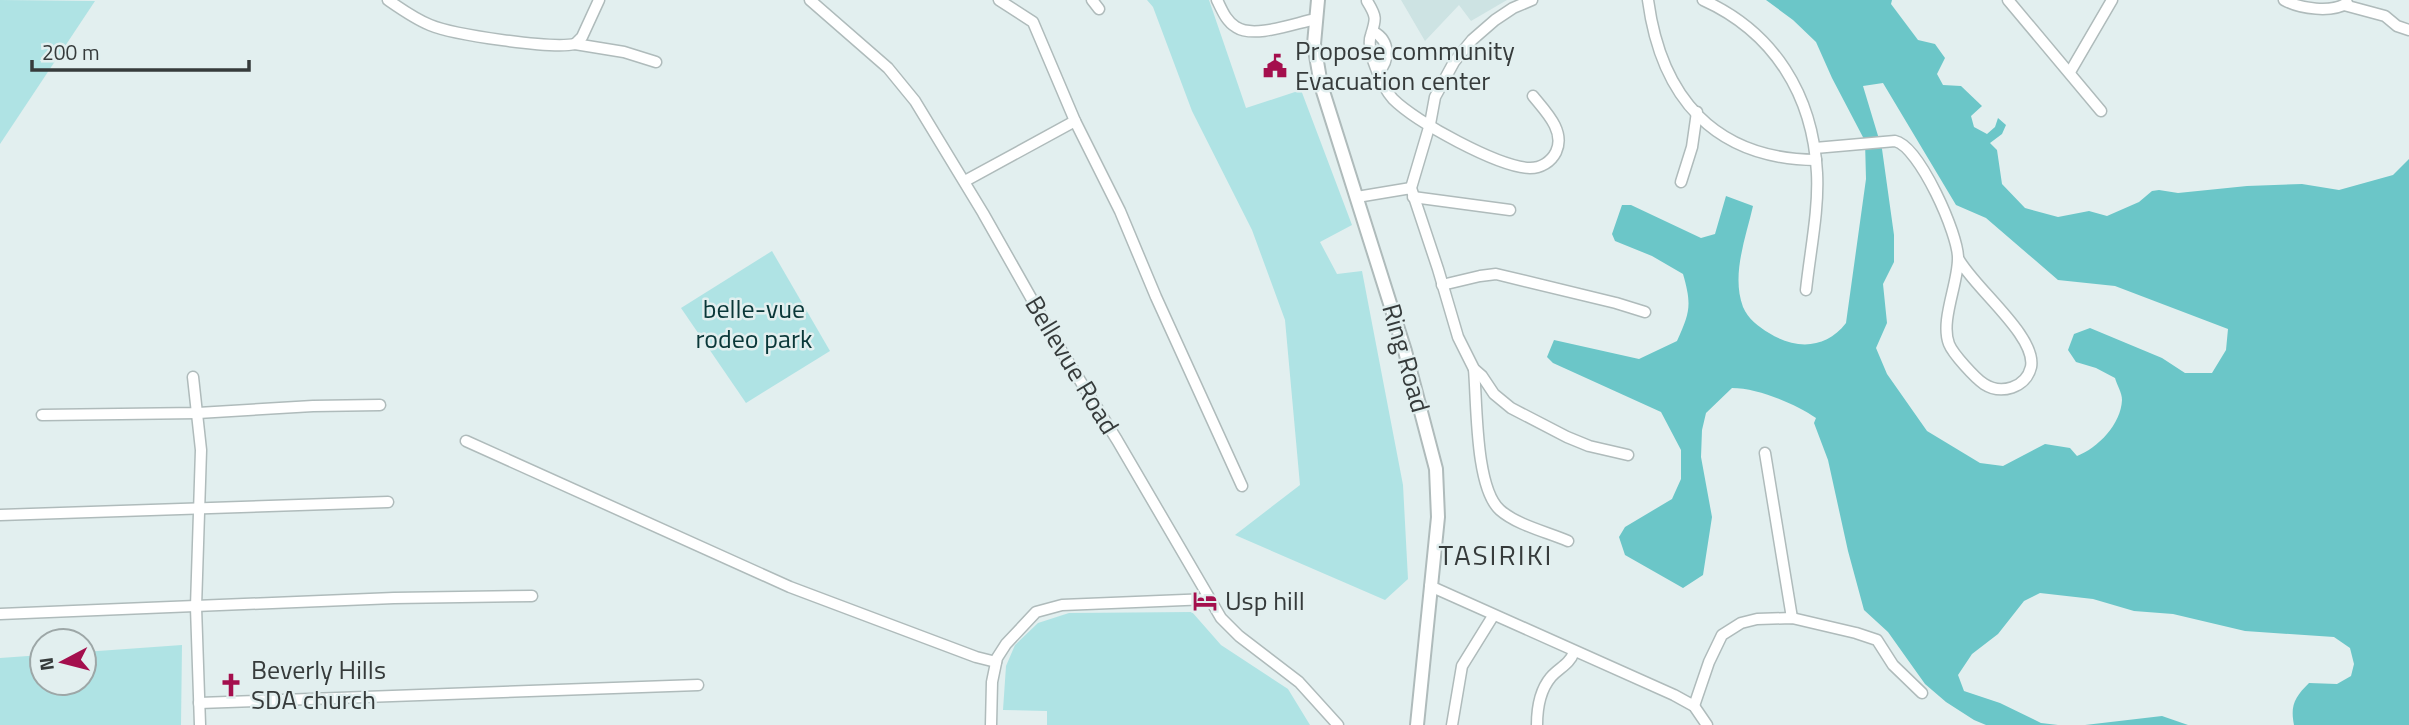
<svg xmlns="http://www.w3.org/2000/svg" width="2409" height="725" viewBox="0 0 2409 725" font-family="'Titillium Web',sans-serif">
	<rect width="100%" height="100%" fill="#e2efef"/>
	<path fill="#cde3e3" d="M1401 0H1507L1471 21 1459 5 1425 41Z"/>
	<g fill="#afe3e4">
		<path d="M0 0 95 1 0 144Z"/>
		<path d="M1147 0H1209L1246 108 1301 90 1352 225 1320 242 1337 274 1362 271 1403 485 1408 579 1385 600 1235 535 1300 485 1285 320 1252 230 1192 111 1153 7Z"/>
		<path d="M772 251 830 351 746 403 681 308Z"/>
		<path d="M1192 612 1221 645 1288 689 1310 725H1047V711L1003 710 1006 666 1015 645 1038 623 1069 613Z"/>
		<path d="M182 645 181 725H0V658L42 655V683H84V652Z"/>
	</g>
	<g fill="#6bc6c8" fill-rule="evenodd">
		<path d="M1766 0H1892L1891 4 1918 40 1935 44 1945 58 1937 74 1943 85 1961 86 1982 106 1971 116 1974 127 1987 134 1995 127 1998 118 2006 125 2002 134 1990 143 1997 150 2002 184 2025 208 2058 217 2089 211 2107 216 2139 202 2152 191 2159 190 2178 193 2247 186 2302 184 2339 190 2393 175 2409 159V725H2294C2290 705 2295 697 2309 683L2337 684 2351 676 2354 664 2350 648 2334 637 2245 631 2173 614 2134 611 2093 599 2040 593 2024 601 1998 634 1972 654 1958 675 1964 691 2000 703 2041 723 2058 725H1986L1974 720 1946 702 1925 684 1888 632 1864 610 1848 551 1828 460 1814 423 1816 418C1795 404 1758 388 1732 388L1706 413 1702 430 1701 457 1712 517 1703 575 1683 588 1625 555 1619 537 1625 527 1672 499 1681 479V450L1661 412 1553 363 1547 357 1554 340 1639 359 1677 341C1690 312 1692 305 1683 274L1652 256 1615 241 1612 234 1622 205H1631L1701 238 1715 234 1726 196 1753 206C1746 237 1731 275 1743 307 1748 319 1759 327 1769 333 1796 350 1826 349 1846 323L1866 179 1865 141 1832 78 1816 42 1793 20ZM1883 83 1956 205 1986 218 2058 280 2115 286 2228 329 2226 350 2212 373H2185L2162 358 2090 328 2074 334 2068 350 2076 362 2096 368 2115 378C2117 385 2122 393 2122 400 2121 424 2098 448 2077 456L2070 448 2045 444 2003 466 1980 463 1927 431 1887 374 1876 348 1887 323 1883 284 1894 262V235L1882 149 1863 86Z"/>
		<path d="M2162 716 2188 725H2085Z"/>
	</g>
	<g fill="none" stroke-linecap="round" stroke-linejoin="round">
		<g stroke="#afbbbb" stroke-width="13">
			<g id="minor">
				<path d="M388 0C401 9 415 19 430 25 454 35 551 49 575 44"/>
				<path d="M599 0 582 37 575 44 624 52 656 62"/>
				<path d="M810 0 888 68 915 101 983 213 1056 342 1117 440 1221 618 1239 636 1299 682 1338 725"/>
				<path d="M999 0 1033 22 1075 121 1120 211 1156 297 1242 486"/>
				<path d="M1092 0 1099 9"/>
				<path d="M1217 0C1222 10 1226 21 1236 27 1254 39 1295 23 1316 19"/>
				<path d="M1532 0 1513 8 1495 20 1472 40 1454 62 1435 97 1430 124 1411 188 1438 269 1458 337 1474 369 1482 376 1494 394 1511 408 1567 437 1589 446 1628 455"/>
				<path d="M1648 0C1661 97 1714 159 1816 160"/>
				<path d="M1703 0C1774 32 1813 95 1817 173 1819 210 1810 252 1806 290"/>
				<path d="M2008 0 2101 111"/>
				<path d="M2284 0C2300 9 2332 13 2347 3"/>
				<path d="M1367 1C1377 17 1376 19 1371 35 1365 50 1383 88 1393 99 1416 122 1498 167 1530 168 1541 168 1551 162 1556 152 1566 131 1545 111 1533 96"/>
				<path d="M2344 5 2385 16 2397 26 2409 30"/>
				<path d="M1374 32C1390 41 1390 60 1378 73"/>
				<path d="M2070 72 2112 0"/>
				<path d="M1815 148 1895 141C1919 146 1959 235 1958 259 1958 284 1940 321 1949 344 1953 354 1975 378 1984 384 2001 395 2026 388 2031 367 2037 336 1973 287 1958 258"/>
				<path d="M965 181 1075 121"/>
				<path d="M1681 182 1692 147 1697 112"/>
				<path d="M1357 197 1411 188"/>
				<path d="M1413 197 1510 210"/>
				<path d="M1442 285 1480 276 1496 274 1616 303 1645 312"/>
				<path d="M1474 369C1477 402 1475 488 1500 510 1517 525 1547 532 1568 541"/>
				<path d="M193 377 201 450 196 607 200 725"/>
				<path d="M42 415 198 413 313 406 380 405"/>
				<path d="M466 441 790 587 976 657 996 662"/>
				<path d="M1765 453 1792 618"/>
				<path d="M0 515 388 502"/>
				<path d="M1430 586 1674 695 1694 706 1707 725"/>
				<path d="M0 614 394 598 532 596"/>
				<path d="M199 703 698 685"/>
				<path d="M1694 706 1709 662 1722 635 1741 623 1757 619 1792 618 1856 633 1877 640 1893 665 1922 693"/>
				<path d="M991 725 992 682 997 658 1006 644 1036 612 1062 605 1209 599"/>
				<path d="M1452 725 1462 666 1493 616"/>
				<path d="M1537 725C1537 708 1540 690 1551 677 1560 667 1569 665 1574 652"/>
			</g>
		</g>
		<g stroke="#afbbbb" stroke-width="16">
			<path id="major" d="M1318 0 1314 44 1321 85 1405 351 1436 469 1438 517 1417 725"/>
		</g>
		<use href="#minor" stroke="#fff" stroke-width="10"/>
		<use href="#major" stroke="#fff" stroke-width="12"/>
	</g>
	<defs>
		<g id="civic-bare" transform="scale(1.89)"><path d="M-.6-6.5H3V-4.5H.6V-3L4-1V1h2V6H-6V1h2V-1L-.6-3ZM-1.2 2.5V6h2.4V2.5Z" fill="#a40f4d" stroke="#e2efef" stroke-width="2.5" paint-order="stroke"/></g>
		<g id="hotel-bare" transform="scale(1.89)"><path d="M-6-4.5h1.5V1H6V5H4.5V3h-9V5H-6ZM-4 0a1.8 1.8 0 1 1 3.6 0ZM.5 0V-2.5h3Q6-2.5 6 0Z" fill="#a40f4d" stroke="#e2efef" stroke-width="2.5" paint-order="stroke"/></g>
		<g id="church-bare" transform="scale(1.89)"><path d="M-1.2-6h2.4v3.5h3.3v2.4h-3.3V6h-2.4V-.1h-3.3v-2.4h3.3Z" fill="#a40f4d" stroke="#e2efef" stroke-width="2.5" paint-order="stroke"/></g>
	</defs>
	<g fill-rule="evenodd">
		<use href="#civic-bare" x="1275" y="66"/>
		<use href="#hotel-bare" x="1205" y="601"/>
		<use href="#church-bare" x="231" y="685"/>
	</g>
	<g text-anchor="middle" stroke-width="5" stroke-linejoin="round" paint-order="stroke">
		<g font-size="26" fill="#363b3b" stroke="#e2efef" text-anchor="start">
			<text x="1295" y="60">Propose community<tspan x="1295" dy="30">Evacuation center</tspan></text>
			<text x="1225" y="610">Usp hill</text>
			<text x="251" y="679">Beverly Hills<tspan x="251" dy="30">SDA church</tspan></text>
		</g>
		<g font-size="26" fill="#093738" stroke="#e2efef">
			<text x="754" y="318">belle-vue<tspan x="754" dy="30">rodeo park</tspan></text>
		</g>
		<g font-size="26" fill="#363b3b" stroke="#e2efef">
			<text transform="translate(1406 358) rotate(74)" y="9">Ring Road</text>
			<text transform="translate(1072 365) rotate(59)" y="9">Bellevue Road</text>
		</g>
		<g font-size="28" letter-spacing="2" fill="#363b3b" stroke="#e2efef">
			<text x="1496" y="565">TASIRIKI</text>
		</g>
	</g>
	<g transform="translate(63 662) rotate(263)"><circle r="33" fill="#e2efef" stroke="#9da7a7" stroke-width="2"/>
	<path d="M0-5L12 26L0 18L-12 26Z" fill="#a40f4d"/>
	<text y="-10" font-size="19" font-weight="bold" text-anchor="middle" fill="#363b3b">N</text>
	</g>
	<path d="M32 60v10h217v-10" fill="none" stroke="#363b3b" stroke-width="3.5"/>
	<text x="42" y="60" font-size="21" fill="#363b3b" stroke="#e2efef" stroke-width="5" paint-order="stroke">200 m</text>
</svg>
